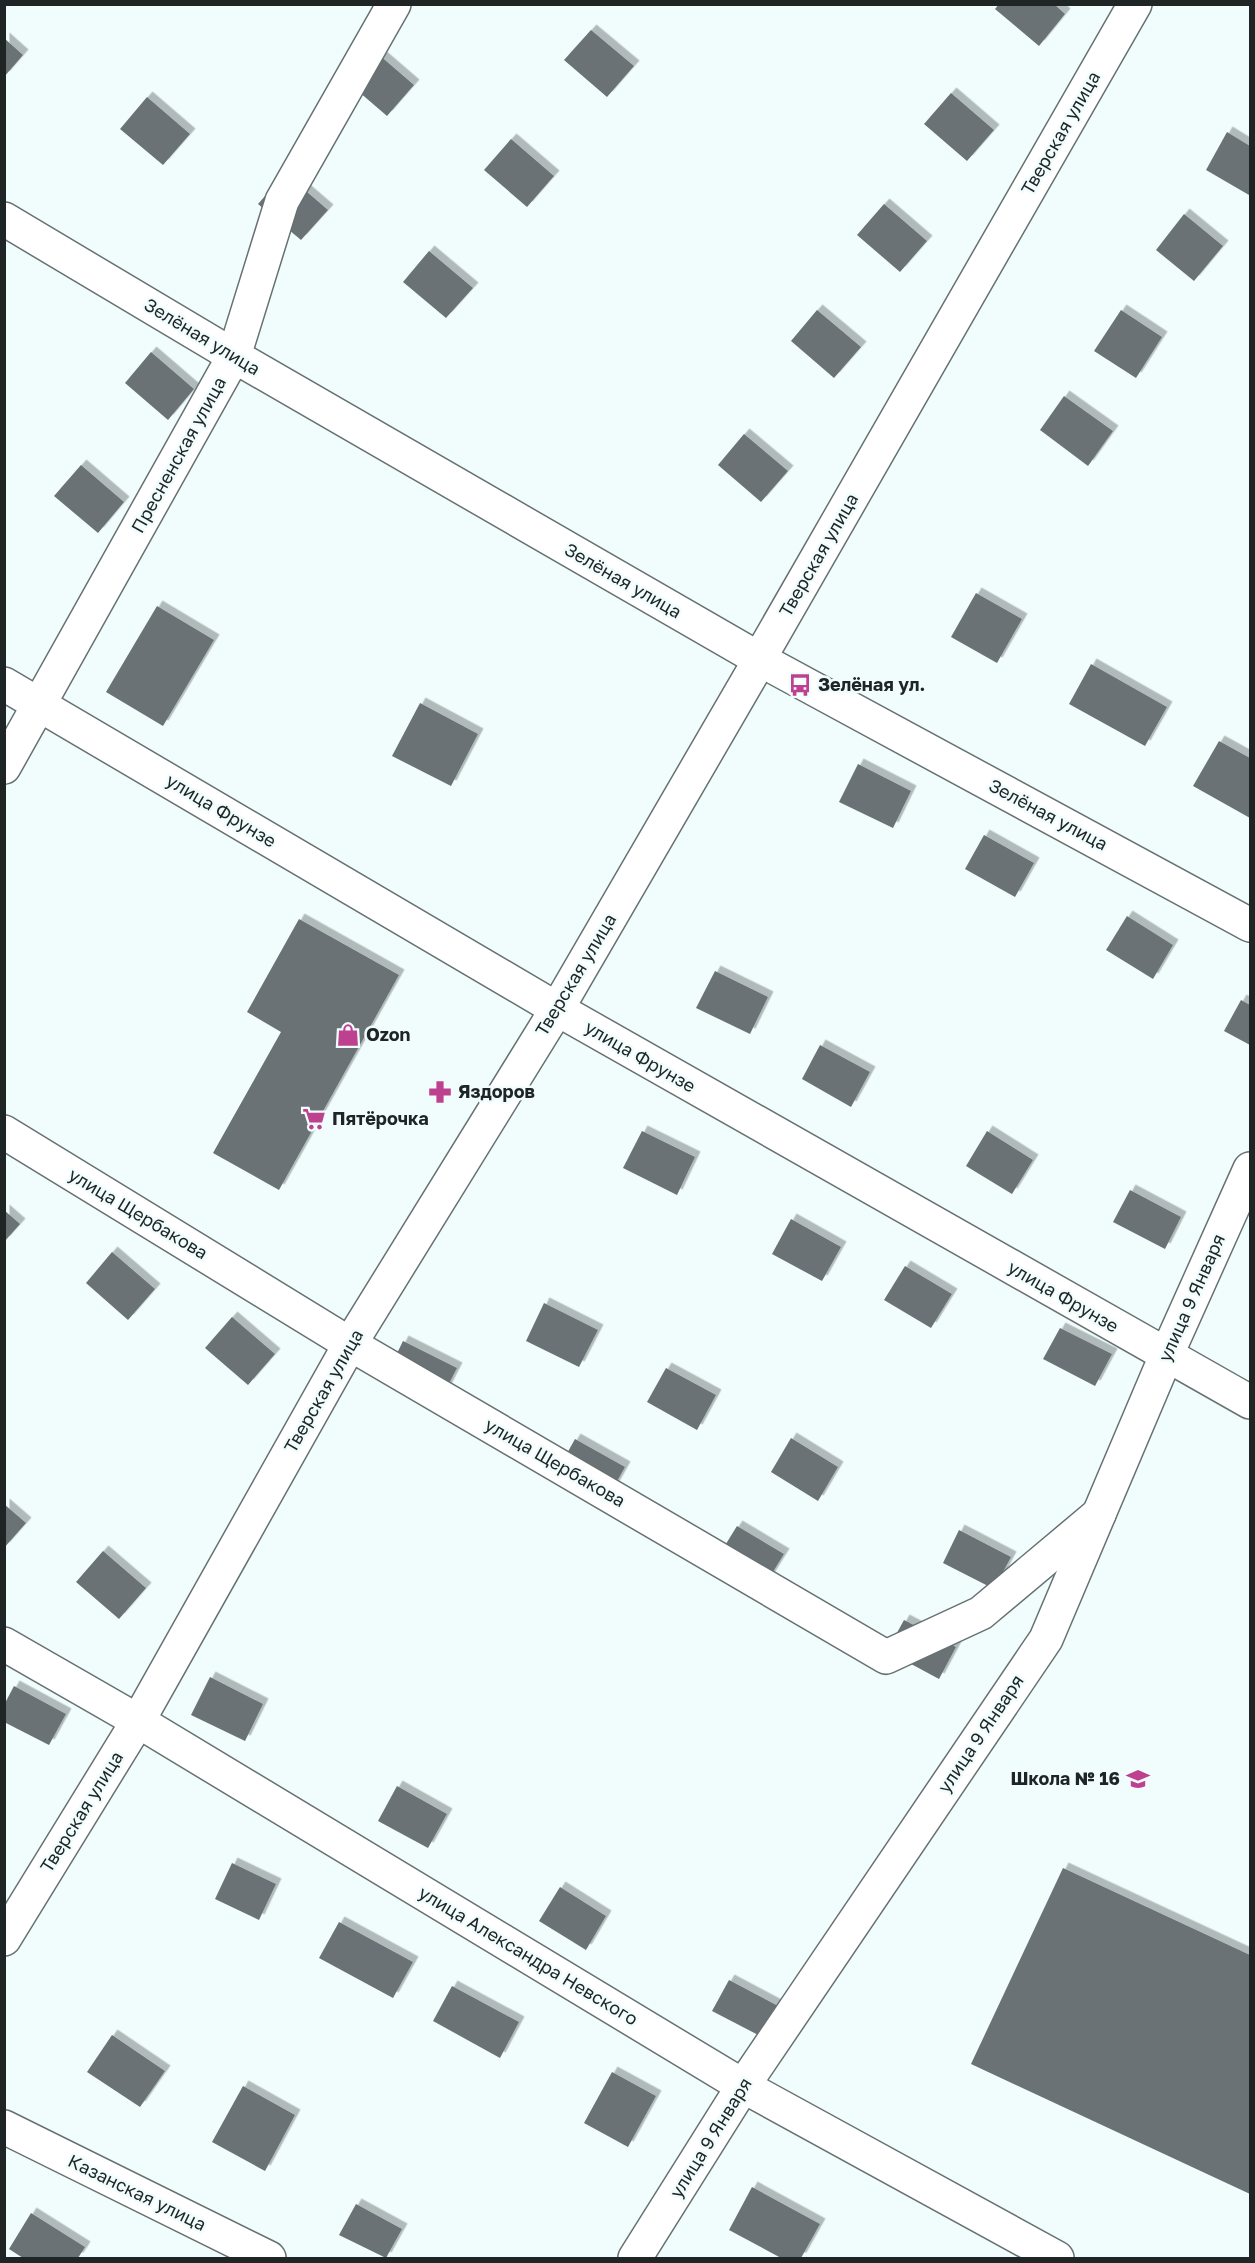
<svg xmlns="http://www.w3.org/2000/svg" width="1255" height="2263" viewBox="0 0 1255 2263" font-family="'Golos Text',sans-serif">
	<defs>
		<filter id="shadow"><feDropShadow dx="5.5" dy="-5.5" stdDeviation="0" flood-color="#0004"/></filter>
	</defs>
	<rect width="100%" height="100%" fill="#f1fdfd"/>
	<g fill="#6a7276" filter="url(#shadow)">
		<path d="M999 4H1054L1065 14 1039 46 995 9Z"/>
		<path d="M591 30 634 66 607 97 564 60Z"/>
		<path d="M4 38 23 55 4 77Z"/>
		<path d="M371 48 414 85 387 116 344 79Z"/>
		<path d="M951 93 994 130 967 161 924 124Z"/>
		<path d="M147 97 190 134 163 165 120 129Z"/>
		<path d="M1227 132 1250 146 1249 195 1206 170Z"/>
		<path d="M511 139 554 176 527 207 484 170Z"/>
		<path d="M285 173 328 210 301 240 258 204Z"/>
		<path d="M884 204 927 241 900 272 857 235Z"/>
		<path d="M1184 214 1223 246 1194 281 1156 250Z"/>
		<path d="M429 251 473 288 446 318 403 282Z"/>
		<path d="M817 310 861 347 834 378 791 341Z"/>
		<path d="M1121 310 1162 337 1136 378 1094 351Z"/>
		<path d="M151 352 194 389 168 420 125 383Z"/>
		<path d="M1064 396 1113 431 1088 466 1040 430Z"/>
		<path d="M744 434 788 471 761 502 718 465Z"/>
		<path d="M81 465 124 502 98 533 54 496Z"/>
		<path d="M976 593 1022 619 997 663 951 637Z"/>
		<path d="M157 606 214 640 163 726 106 692Z"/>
		<path d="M1091 664 1167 707 1145 746 1069 704Z"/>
		<path d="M420 703 478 734 451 786 392 756Z"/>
		<path d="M1219 741 1250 758V818L1193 786Z"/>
		<path d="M858 764 911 791 893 828 839 802Z"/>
		<path d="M984 835 1034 863 1015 897 965 869Z"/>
		<path d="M1127 916 1173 945 1153 979 1106 950Z"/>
		<path d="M299 919 399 975 279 1190 213 1153 281 1032 247 1012Z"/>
		<path d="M715 971 768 997 750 1034 696 1008Z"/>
		<path d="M1241 1000 1250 1005V1045L1224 1031Z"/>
		<path d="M820 1045 870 1072 851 1107 802 1079Z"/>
		<path d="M642 1131 695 1157 677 1195 623 1168Z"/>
		<path d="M987 1131 1033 1160 1012 1194 966 1166Z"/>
		<path d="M1130 1190 1181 1217 1165 1249 1113 1222Z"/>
		<path d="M4 1210 20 1224 4 1242Z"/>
		<path d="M791 1219 841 1247 822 1281 772 1254Z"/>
		<path d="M112 1252 155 1289 128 1320 86 1283Z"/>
		<path d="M905 1266 952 1294 931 1328 884 1300Z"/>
		<path d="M544 1303 598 1330 579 1367 526 1341Z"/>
		<path d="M232 1317 275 1354 248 1385 205 1348Z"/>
		<path d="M1060 1328 1112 1354 1095 1386 1043 1359Z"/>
		<path d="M403 1341 457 1368 438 1405 385 1378Z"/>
		<path d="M666 1368 716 1395 697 1430 647 1402Z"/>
		<path d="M791 1438 838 1467 818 1501 771 1472Z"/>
		<path d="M575 1439 625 1467 606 1501 556 1473Z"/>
		<path d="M4 1504 26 1523 4 1548Z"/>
		<path d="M737 1526 784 1554 763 1588 716 1560Z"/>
		<path d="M959 1530 1011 1557 994 1589 943 1563Z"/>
		<path d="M103 1551 146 1588 119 1619 76 1582Z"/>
		<path d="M904 1620 956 1647 939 1679 887 1651Z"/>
		<path d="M210 1677 263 1704 245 1741 191 1715Z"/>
		<path d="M14 1686 66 1714 49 1745 4 1722V1705Z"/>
		<path d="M397 1786 447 1814 428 1848 378 1821Z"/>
		<path d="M232 1863 276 1884 259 1920 215 1899Z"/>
		<path d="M1063 1868 1250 1955V2194L971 2064Z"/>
		<path d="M560 1887 606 1916 586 1950 539 1921Z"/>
		<path d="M339 1922 413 1962 393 1998 319 1958Z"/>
		<path d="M729 1980 780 2007 764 2038 712 2011Z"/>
		<path d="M452 1986 519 2022 500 2058 433 2021Z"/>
		<path d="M112 2035 165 2071 140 2107 87 2072Z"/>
		<path d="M612 2072 656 2096 628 2147 584 2123Z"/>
		<path d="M243 2086 295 2115 265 2171 212 2142Z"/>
		<path d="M752 2187 820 2224 801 2258H781L729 2230Z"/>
		<path d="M356 2204 402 2229 386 2258 339 2235Z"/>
		<path d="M31 2213 85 2247 78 2258H23L9 2249Z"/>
	</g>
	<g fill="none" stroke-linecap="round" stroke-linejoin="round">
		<g stroke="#677171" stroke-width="36">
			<g id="minor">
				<path d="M4 219 234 356 759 659 1250 925"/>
				<path d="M4 684 557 1009 1250 1402"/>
				<path d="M4 767 234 356 282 201 394 4"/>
				<path d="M4 1132 350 1344 886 1657 981 1613 1099 1514"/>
				<path d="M4 1644 138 1721 743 2086 1057 2258"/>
				<path d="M4 1939 138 1721 350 1344 557 1009 758 663 759 659 1135 4"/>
				<path d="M4 2127 269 2258"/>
				<path d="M635 2258 743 2086 1046 1639 1166 1356 1250 1169"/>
			</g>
		</g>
		<use href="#minor" stroke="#fff" stroke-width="33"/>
	</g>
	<defs>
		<g id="bus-bare" transform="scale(1.8)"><path d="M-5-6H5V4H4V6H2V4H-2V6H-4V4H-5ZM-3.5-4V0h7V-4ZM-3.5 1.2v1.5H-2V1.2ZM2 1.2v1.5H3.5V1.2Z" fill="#be4190" stroke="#f1fdfd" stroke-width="2.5" paint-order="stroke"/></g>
		<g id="shop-bare" transform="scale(1.8)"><path d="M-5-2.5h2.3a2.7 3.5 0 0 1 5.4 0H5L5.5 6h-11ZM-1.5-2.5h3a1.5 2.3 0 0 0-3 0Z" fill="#be4190" stroke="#f1fdfd" stroke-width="2.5" paint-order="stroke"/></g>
		<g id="pharmacy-bare" transform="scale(1.8)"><path d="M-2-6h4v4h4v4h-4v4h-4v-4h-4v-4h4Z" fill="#be4190" stroke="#f1fdfd" stroke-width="2.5" paint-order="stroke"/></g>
		<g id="supermarket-bare" transform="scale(1.8)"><path d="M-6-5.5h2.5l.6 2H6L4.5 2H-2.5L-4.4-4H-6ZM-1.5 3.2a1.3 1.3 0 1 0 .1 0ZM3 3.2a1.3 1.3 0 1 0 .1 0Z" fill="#be4190" stroke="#f1fdfd" stroke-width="2.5" paint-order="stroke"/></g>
		<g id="school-bare" transform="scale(1.8)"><path d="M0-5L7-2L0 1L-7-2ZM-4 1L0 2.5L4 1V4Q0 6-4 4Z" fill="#be4190" stroke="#f1fdfd" stroke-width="2.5" paint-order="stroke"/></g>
	</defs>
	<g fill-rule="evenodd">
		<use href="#bus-bare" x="800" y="685"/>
		<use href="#shop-bare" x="348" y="1035"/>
		<use href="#pharmacy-bare" x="440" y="1092"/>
		<use href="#supermarket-bare" x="314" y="1119"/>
		<use href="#school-bare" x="1138" y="1779"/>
	</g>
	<g text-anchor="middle" stroke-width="5" stroke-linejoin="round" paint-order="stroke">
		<g font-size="18" fill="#1f2424" stroke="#f1fdfd">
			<text transform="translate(1061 133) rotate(-60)" y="6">Тверская улица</text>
			<text transform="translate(202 337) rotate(31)" y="6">Зелёная улица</text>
			<text transform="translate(179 455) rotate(-61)" y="6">Пресненская улица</text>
			<text transform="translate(819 555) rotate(-60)" y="6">Тверская улица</text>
			<text transform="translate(623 581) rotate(30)" y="6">Зелёная улица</text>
			<text transform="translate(221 811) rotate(31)" y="6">улица Фрунзе</text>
			<text transform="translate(1048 815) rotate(28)" y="6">Зелёная улица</text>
			<text transform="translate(576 975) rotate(-59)" y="6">Тверская улица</text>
			<text transform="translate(640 1057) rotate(30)" y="6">улица Фрунзе</text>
			<text transform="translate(138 1214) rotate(31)" y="6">улица Щербакова</text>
			<text transform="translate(1063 1297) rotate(30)" y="6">улица Фрунзе</text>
			<text transform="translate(1192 1298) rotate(-66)" y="6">улица 9 Января</text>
			<text transform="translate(324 1391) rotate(-60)" y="6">Тверская улица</text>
			<text transform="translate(555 1463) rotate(30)" y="6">улица Щербакова</text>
			<text transform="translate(981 1734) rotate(-56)" y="6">улица 9 Января</text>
			<text transform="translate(82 1812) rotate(-58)" y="6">Тверская улица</text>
			<text transform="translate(528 1956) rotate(31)" y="6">улица Александра Невского</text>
			<text transform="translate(711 2138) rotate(-58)" y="6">улица 9 Января</text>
			<text transform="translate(137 2193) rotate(26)" y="6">Казанская улица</text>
		</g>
		<g font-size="18" font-weight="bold" fill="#1f2424" stroke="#f1fdfd" text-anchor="start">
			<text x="818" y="691">Зелёная ул.</text>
			<text x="366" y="1041">Ozon</text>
			<text x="458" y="1098">Яздоров</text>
			<text x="332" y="1125">Пятёрочка</text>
			<text x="1120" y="1785" text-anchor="end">Школа № 16</text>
		</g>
	</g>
	<rect width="1255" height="2263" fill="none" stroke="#1f2424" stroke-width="12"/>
</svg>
